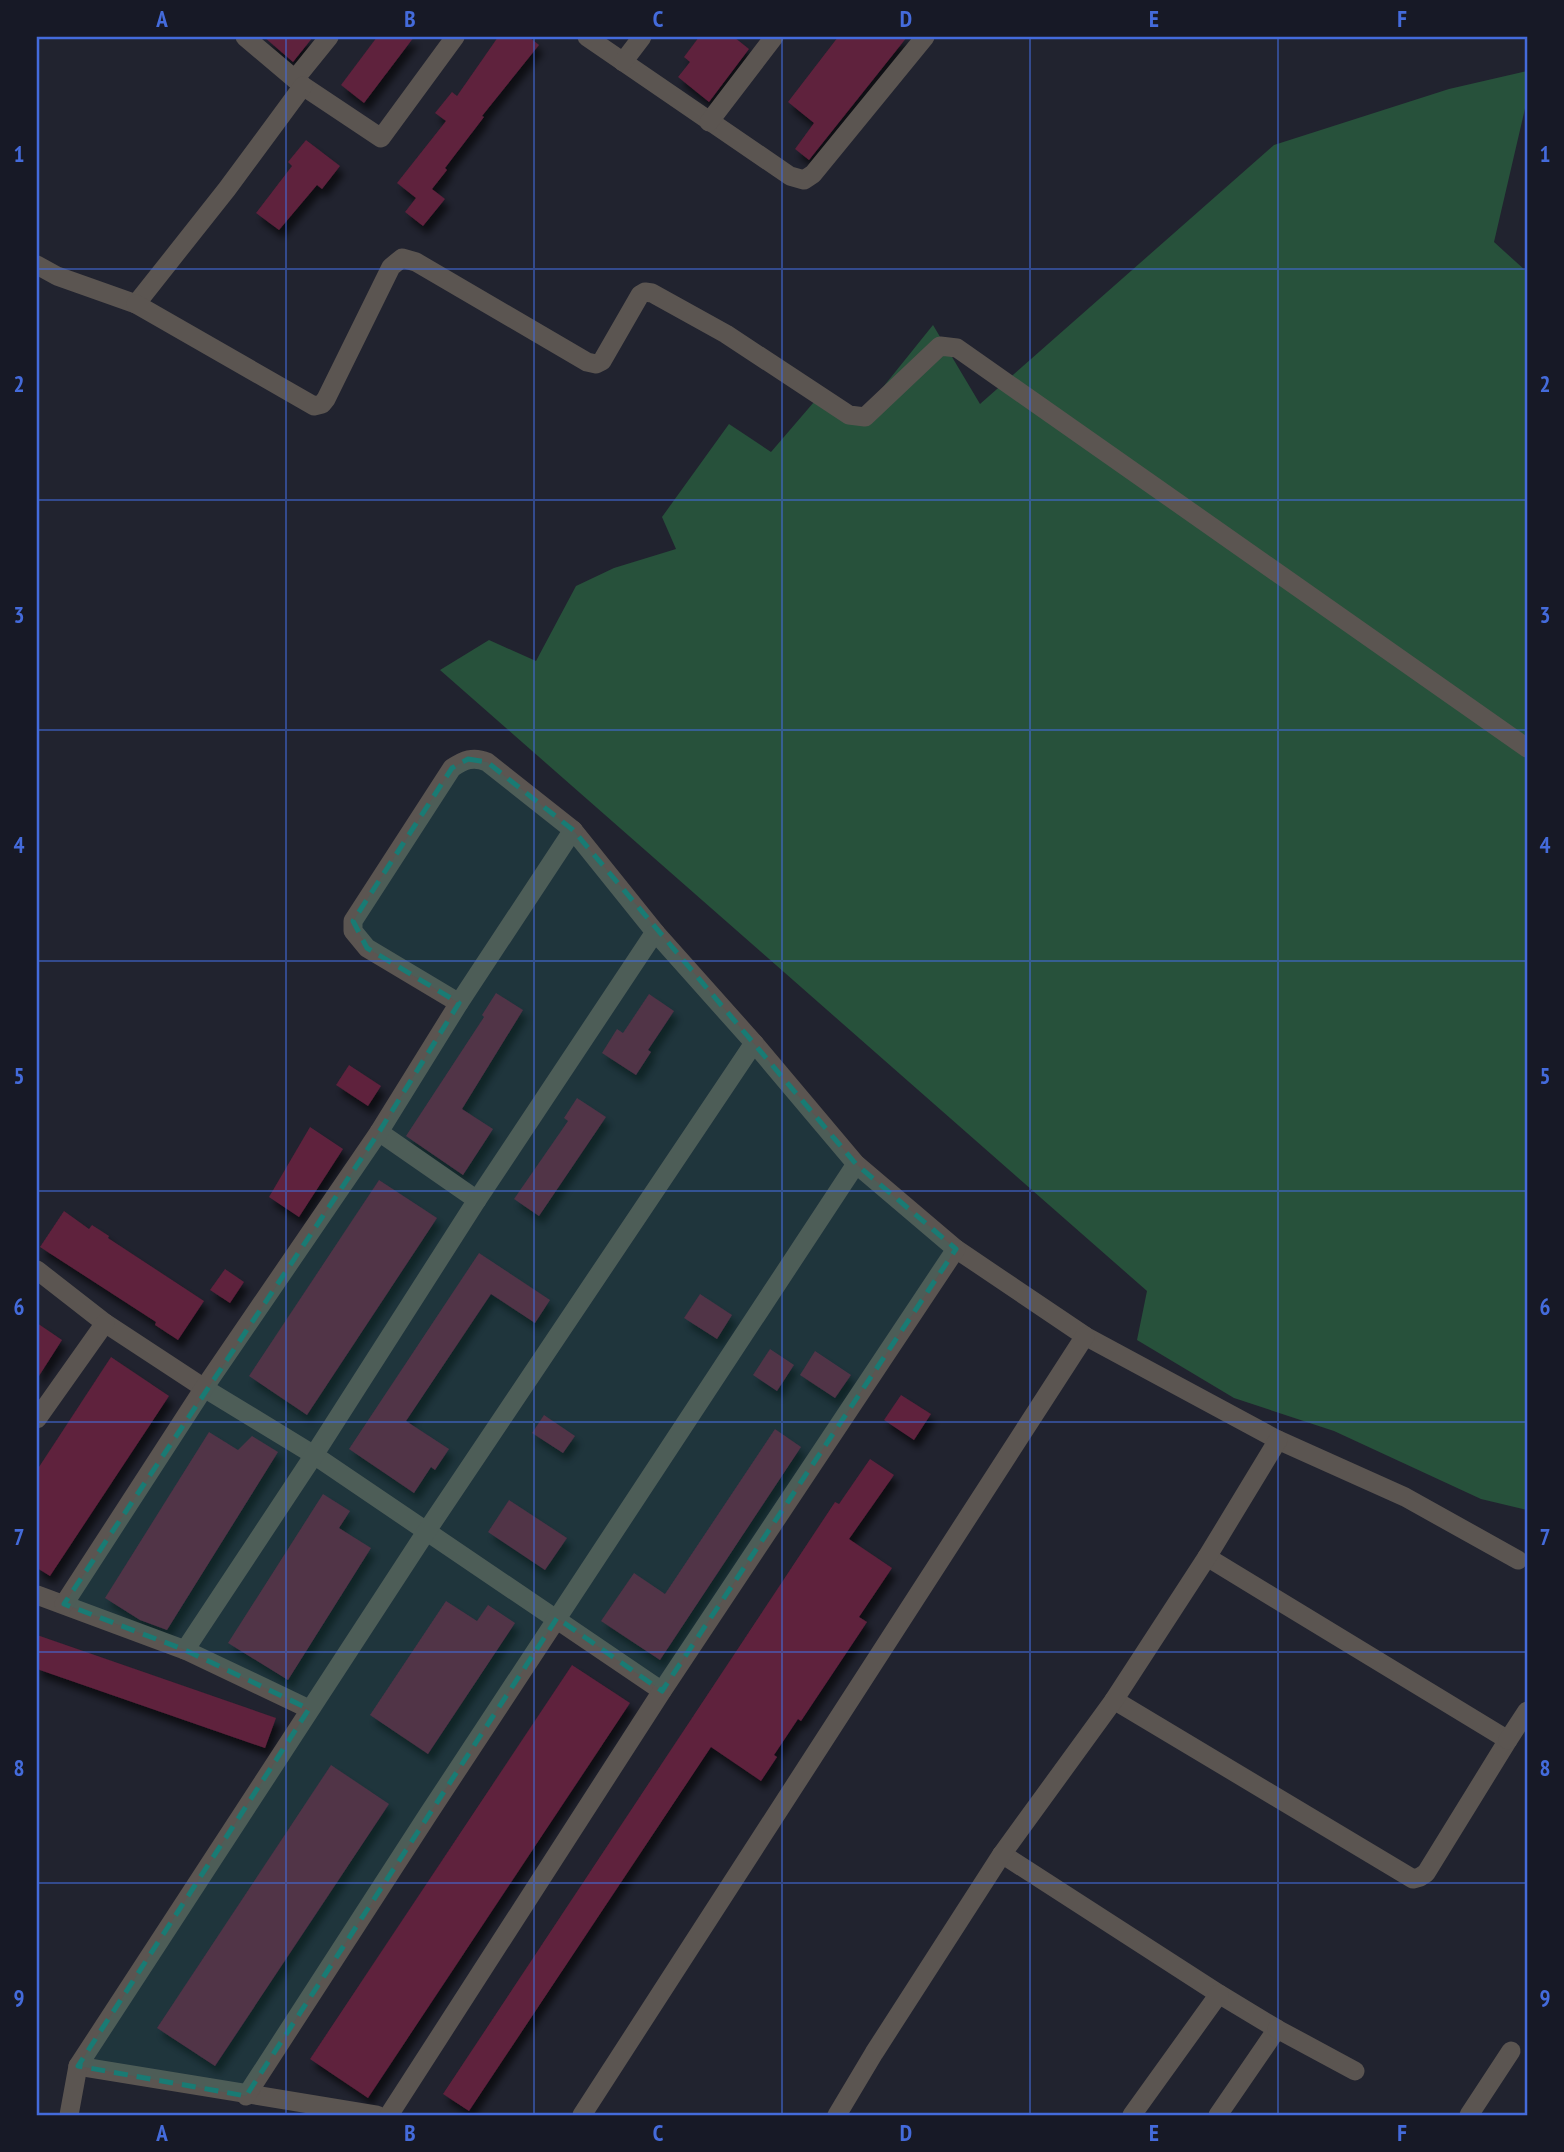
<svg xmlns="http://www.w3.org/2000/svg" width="1564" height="2152" viewBox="0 0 1564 2152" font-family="'PT Sans Narrow',sans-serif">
	<defs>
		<filter id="shadow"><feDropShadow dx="4.5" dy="8" stdDeviation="3.5" flood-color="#0009"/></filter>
	</defs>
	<rect width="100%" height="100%" fill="#21232f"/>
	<path fill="#27513b" d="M1527 71V100L1494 242 1527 272V1510L1481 1499 1334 1431 1234 1398 1137 1340 1147 1291 440 670 489 640 536 661 576 586 614 568 676 549 662 517 729 424 771 452 820 395 863 412 933 325 980 404 1274 145 1449 89Z"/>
	<g fill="#5e213c" filter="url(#shadow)">
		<path d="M264 37H313L293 62Z"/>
		<path d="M377 37H414L364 103 341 85Z"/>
		<path d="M498 37H529L539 45 482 116 484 117 445 168 447 170 432 189 445 199 423 226 405 212 416 198 397 183 446 121 435 113 452 92 457 96Z"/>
		<path d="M699 37H734L749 49 709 102 678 77 690 62 684 57Z"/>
		<path d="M838 37H907L809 160 795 149 814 123 788 102Z"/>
		<path d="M306 140 340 166 322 189 317 185 279 230 256 213 292 166 288 162Z"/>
		<path d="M496 993 523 1010 462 1109 493 1129 463 1175 406 1136 484 1017 482 1015Z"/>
		<path d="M649 994 674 1011 648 1050 651 1052 636 1075 602 1053 617 1029 623 1033Z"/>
		<path d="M349 1065 381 1086 368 1106 336 1085Z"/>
		<path d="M577 1098 606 1117 539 1216 514 1199 568 1121 564 1118Z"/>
		<path d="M310 1127 343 1149 299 1217 269 1197Z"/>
		<path d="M379 1180 437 1218 307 1415 249 1376Z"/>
		<path d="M64 1211 89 1229 92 1225 109 1236 108 1238 204 1301 178 1340 155 1325 156 1322 40 1247Z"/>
		<path d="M479 1253 550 1300 535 1323 491 1294 406 1421 449 1449 435 1470 431 1467 414 1493 349 1449Z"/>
		<path d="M225 1269 244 1282 230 1303 210 1290Z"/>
		<path d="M700 1294 732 1315 717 1339 684 1318Z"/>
		<path d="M37 1323 62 1340 37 1379Z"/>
		<path d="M770 1349 794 1365 777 1391 753 1375Z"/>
		<path d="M815 1351 851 1375 835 1398 800 1375Z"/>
		<path d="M111 1357 169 1396 50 1576 37 1568V1470Z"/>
		<path d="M901 1395 931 1414 914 1440 884 1420Z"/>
		<path d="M544 1415 575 1436 563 1453 532 1433Z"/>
		<path d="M775 1429 801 1447 660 1660 601 1621 634 1573 665 1594Z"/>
		<path d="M209 1432 238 1450 252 1436 278 1452 167 1630 140 1620 105 1598Z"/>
		<path d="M870 1459 894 1475 849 1539 892 1568 859 1617 867 1622 801 1721 798 1719 774 1755 777 1757 761 1781 711 1747 469 2111 443 2094 835 1502 839 1504Z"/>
		<path d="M323 1494 350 1511 339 1528 371 1548 288 1680 228 1643Z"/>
		<path d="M509 1500 567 1538 545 1570 488 1532Z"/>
		<path d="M446 1601 477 1621 488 1605 515 1623 428 1754 370 1715Z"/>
		<path d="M37 1635 276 1718 265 1748 37 1669Z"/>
		<path d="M572 1665 630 1703 368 2098 310 2059Z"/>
		<path d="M331 1765 389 1804 215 2066 157 2028Z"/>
	</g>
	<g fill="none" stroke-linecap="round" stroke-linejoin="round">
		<g stroke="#5b5551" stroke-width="19">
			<path d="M245 37 303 86 381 138 455 37"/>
			<path d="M587 37 790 176 804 180 813 174 925 37"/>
			<path d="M623 62 642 37"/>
			<path d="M295 79 329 37"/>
			<path d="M709 122 774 37"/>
			<path d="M37 265 57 276 136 304 227 189 303 86"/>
			<path d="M136 304 314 406 322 404 326 399 391 267 402 258 416 262 587 362 596 364 602 361 640 295 645 292 652 293 726 334 849 415 865 417 940 346 957 348 1527 748"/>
			<path d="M459 1003 367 948 353 931V921L452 768C464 760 473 756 487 762L573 830 655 932 754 1043 856 1164 956 1249 1085 1336 1278 1440 1405 1497 1518 1560"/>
			<path d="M379 1132 477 1200"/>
			<path d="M37 1270 105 1323 204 1388 314 1455 662 1691"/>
			<path d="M37 1419 105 1323"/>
			<path d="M37 1595 185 1650 309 1709"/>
			<path d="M64 1604 204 1388 379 1132 459 1003 573 830"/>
			<path d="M185 1650 314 1455 477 1200 655 932"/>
			<path d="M1114 1700 1413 1879 1420 1877 1426 1873 1508 1740 1207 1557"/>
			<path d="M1508 1740 1527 1711"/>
			<path d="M1002 1854 1219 1994 1277 2029 1218 2115"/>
			<path d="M1277 2029 1355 2071"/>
			<path d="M78 2066 377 2115"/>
			<path d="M246 2096 429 1813 856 1164"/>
			<path d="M69 2115 78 2066 426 1532 754 1043"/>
			<path d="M389 2115 662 1691 956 1249"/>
			<path d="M582 2115 1085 1336"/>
			<path d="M837 2115 874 2053 1002 1854 1114 1700 1207 1557 1278 1440"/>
			<path d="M1132 2115 1219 1994"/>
			<path d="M1469 2115 1511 2051"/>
		</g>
	</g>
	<path fill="#197b74" fill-opacity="0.2" stroke="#197b74" stroke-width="5" stroke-dasharray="14 9" stroke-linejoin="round" d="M468 759 487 762 573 830 856 1164 956 1249 662 1691 557 1618 246 2096 78 2066 309 1709 185 1650 64 1604 379 1132 459 1003 367 948 353 921 452 768Z"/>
	<path fill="none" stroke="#446bdb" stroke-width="2" stroke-opacity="0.55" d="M286 37V2115M534 37V2115M782 37V2115M1030 37V2115M1278 37V2115M37 269H1527M37 500H1527M37 730H1527M37 961H1527M37 1191H1527M37 1422H1527M37 1652H1527M37 1883H1527"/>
	<rect width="1564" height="2152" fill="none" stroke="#171926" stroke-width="77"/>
	<rect x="38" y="38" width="1488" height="2076" fill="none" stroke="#446bdb" stroke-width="2.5"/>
	<g font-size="23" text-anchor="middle" font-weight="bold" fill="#446bdb">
		<text x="162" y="27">A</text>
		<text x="410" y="27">B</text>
		<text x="658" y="27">C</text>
		<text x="906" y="27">D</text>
		<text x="1154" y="27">E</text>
		<text x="1402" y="27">F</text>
		<text x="19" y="162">1</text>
		<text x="1545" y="162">1</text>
		<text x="19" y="392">2</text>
		<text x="1545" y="392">2</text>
		<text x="19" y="623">3</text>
		<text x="1545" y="623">3</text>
		<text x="19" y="853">4</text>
		<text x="1545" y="853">4</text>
		<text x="19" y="1084">5</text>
		<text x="1545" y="1084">5</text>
		<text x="19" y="1315">6</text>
		<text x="1545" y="1315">6</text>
		<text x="19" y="1545">7</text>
		<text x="1545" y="1545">7</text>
		<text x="19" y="1776">8</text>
		<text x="1545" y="1776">8</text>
		<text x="19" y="2006">9</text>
		<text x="1545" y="2006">9</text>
		<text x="162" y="2141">A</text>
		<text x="410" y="2141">B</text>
		<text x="658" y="2141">C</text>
		<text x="906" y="2141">D</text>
		<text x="1154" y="2141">E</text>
		<text x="1402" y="2141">F</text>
	</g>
</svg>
